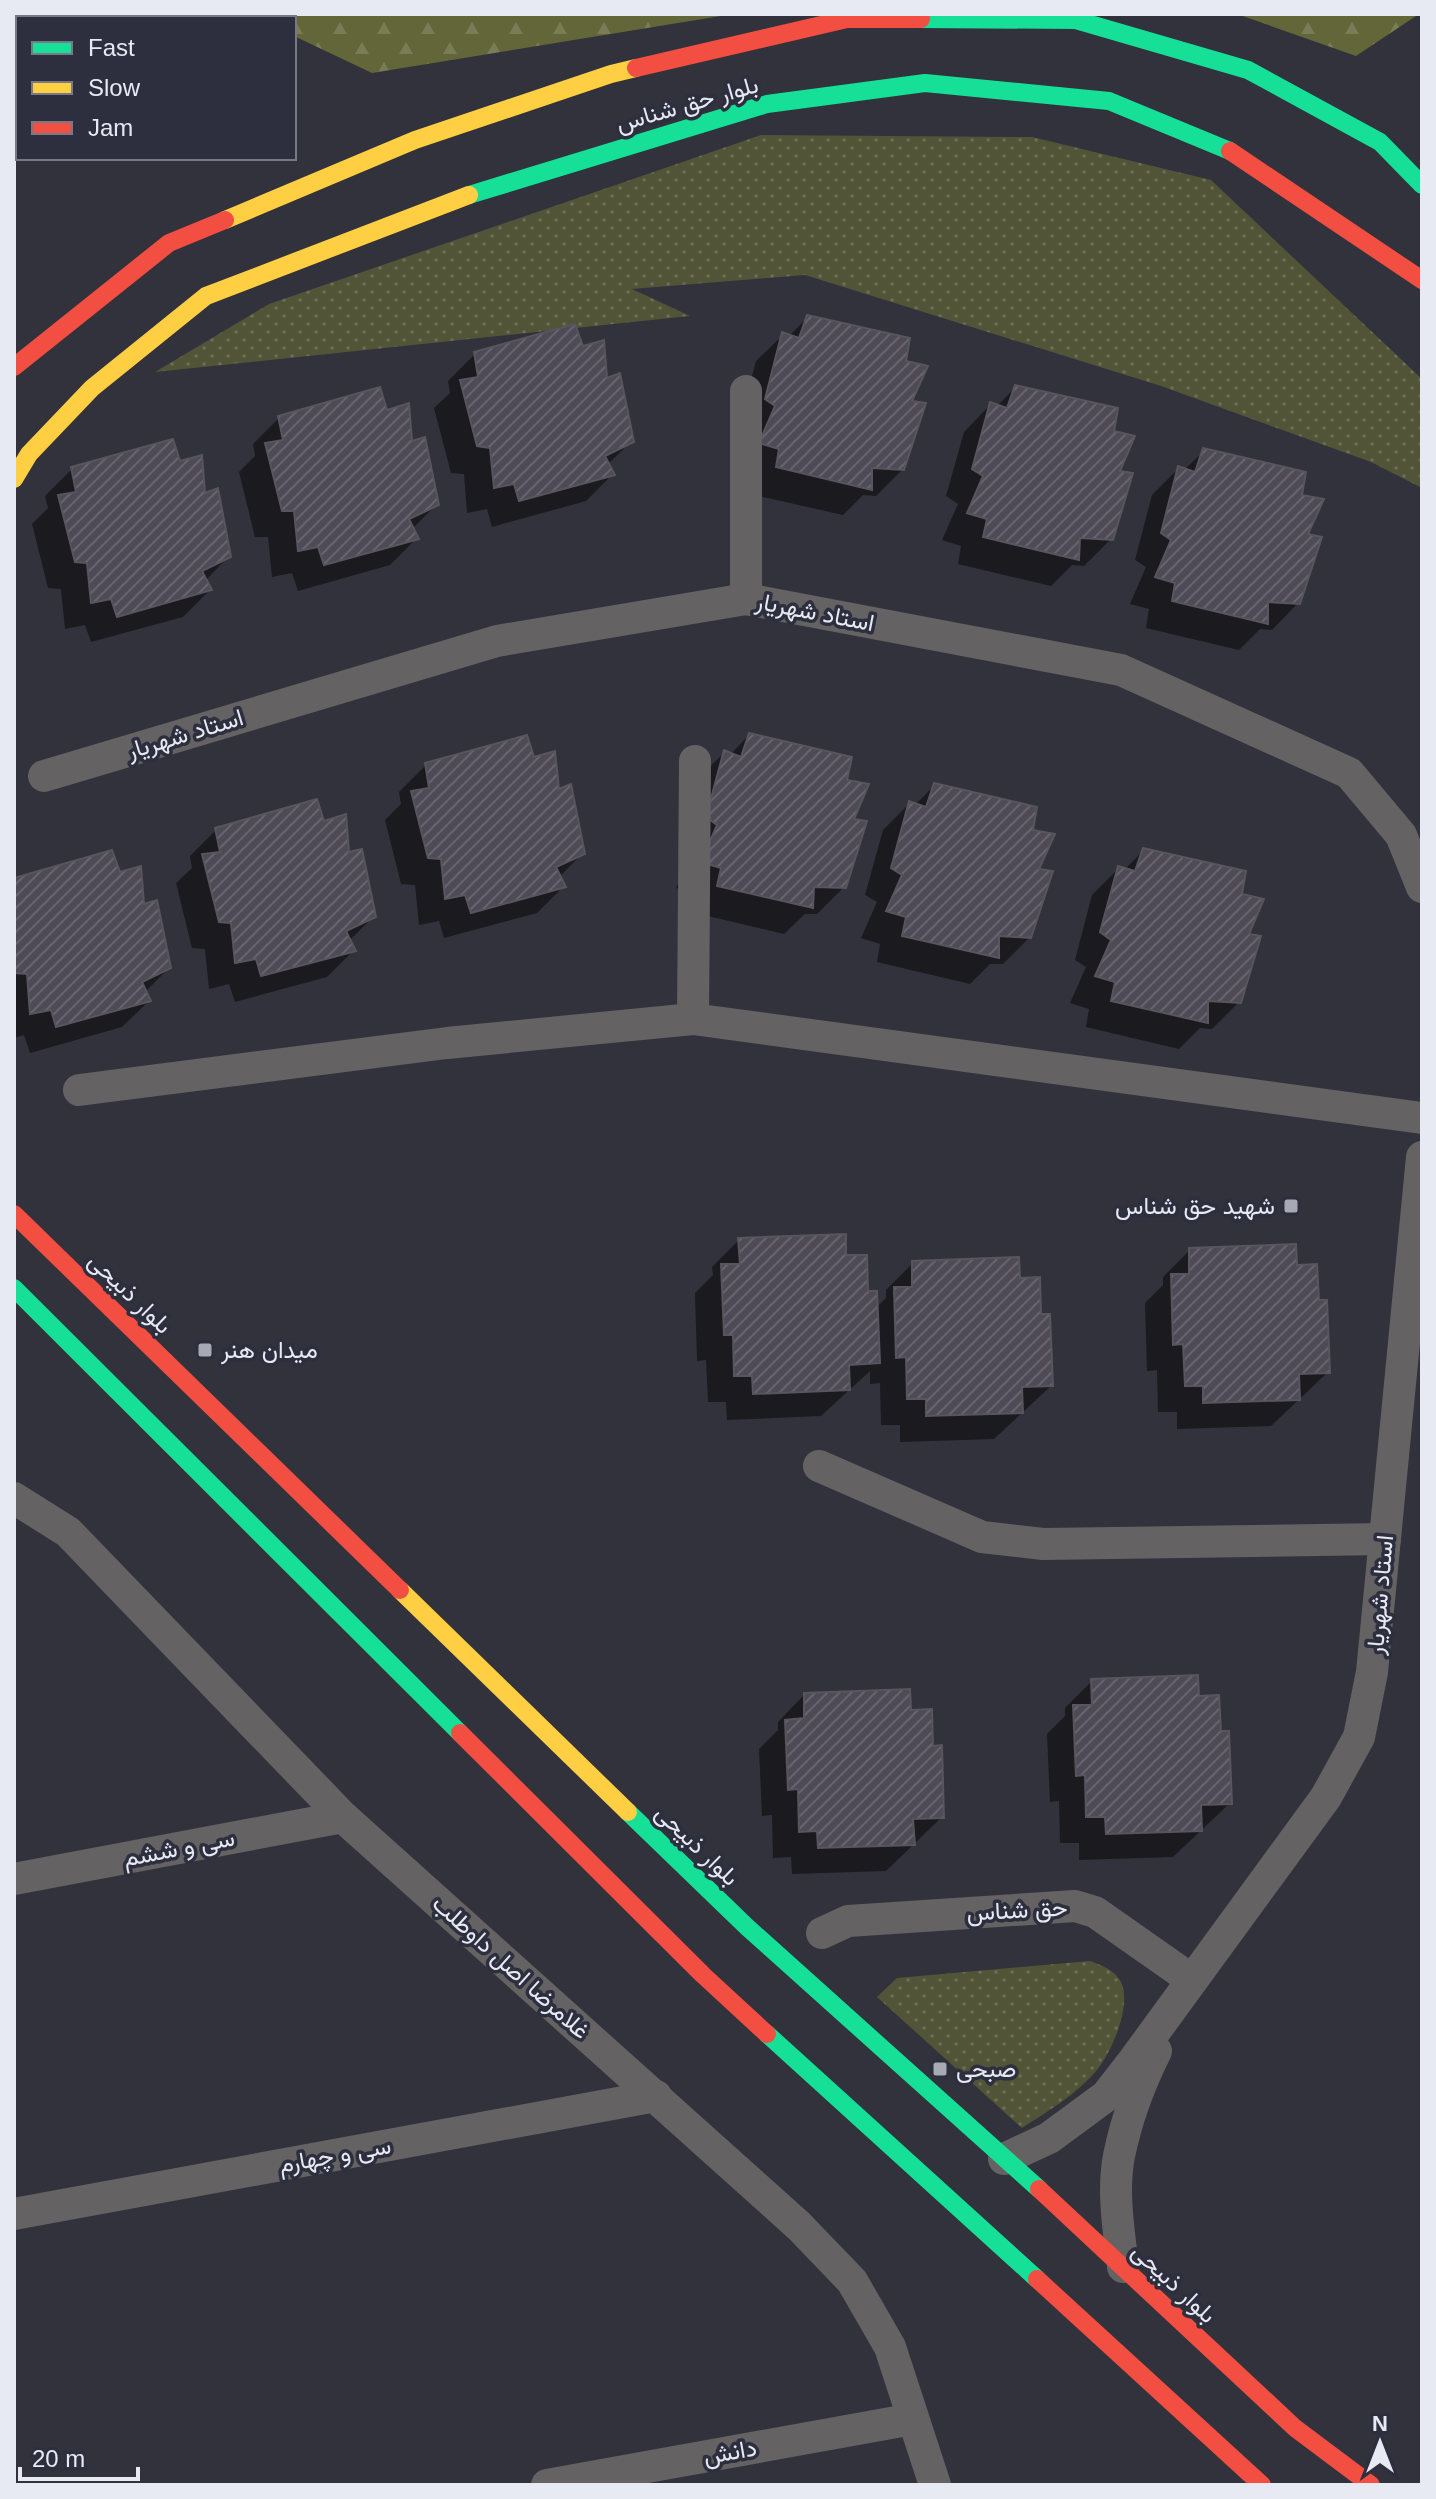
<svg xmlns="http://www.w3.org/2000/svg" width="1436" height="2499" viewBox="0 0 1436 2499" font-family="Arial,Vazirmatn,sans-serif">
	<defs>
		<pattern id="grass-dots" width="8" height="8" patternUnits="userSpaceOnUse" patternTransform="scale(2)"><rect width="8" height="8" fill="#525438"/><path d="M2 2h.1M6 6h.1" fill="none" stroke="#6b6d55" stroke-width="1.8" stroke-linecap="round"/></pattern>
		<pattern id="forest-firs" width="22" height="20" patternUnits="userSpaceOnUse" patternTransform="scale(2)"><rect width="22" height="20" fill="#636638"/><path d="M5 1l3.5 6h-7zM16 11l3.5 6h-7z" fill="#797c55"/></pattern>
		<pattern id="building-hatch" width="6" height="6" patternUnits="userSpaceOnUse" patternTransform="scale(2)"><rect width="6" height="6" fill="#4e4a56"/><path d="M-1 1l2-2M0 6l6-6M5 7l2-2" fill="none" stroke="#68646f"/></pattern>
	</defs>
	<rect width="100%" height="100%" fill="#31323b"/>
	<g fill="url(#grass-dots)">
		<path d="M761 135 1032 137 1211 180 1422 379V488L1371 462 1161 386 805 275 632 289 690 316 155 372 269 304Z"/>
		<path d="M1090 1961C1101 1965 1115 1970 1121 1982 1132 2006 1112 2051 1097 2070 1077 2094 1048 2111 1022 2128L877 1997 897 1978Z"/>
	</g>
	<g fill="url(#forest-firs)">
		<path d="M286 14H733L372 73 294 36V18H273Z"/>
		<path d="M1237 14H1419L1356 56Z"/>
	</g>
	<g fill="#0007">
		<path d="M808 317 904 363 910 402 903 469 876 496 863 495 843 515 750 494 739 426 756 361 783 335 788 337Z"/>
		<path d="M581 349 605 380 632 441 607 465 612 475 586 501 492 527 487 509 467 513 464 474 451 473 434 408 450 393 448 381 475 354Z"/>
		<path d="M1016 387 1111 433 1117 472 1111 539 1084 566 1072 565 1051 586 958 564 961 546 942 540 958 504 946 496 964 432 990 405 996 407Z"/>
		<path d="M386 412 410 444 436 505 412 529 417 538 390 565 298 591 292 573 272 577 268 537H255L239 472 255 456 253 444 280 417Z"/>
		<path d="M1204 451 1300 496 1306 536 1299 602 1272 630 1260 629 1239 650 1146 628 1149 609 1130 604 1146 567 1135 560 1152 495 1179 468 1184 470Z"/>
		<path d="M179 464 203 496 229 556 205 581 210 590 183 617 91 642 85 625 65 629 61 589 48 588 32 524 48 508 45 496 72 469Z"/>
		<path d="M749 735 845 781 851 821 844 887 817 914H805L784 934 691 912 695 894 676 888 692 852 697 779 724 753 730 755Z"/>
		<path d="M533 760 557 792 583 853 559 877 564 886 537 913 444 938 439 921 419 925 415 885 401 884 385 820 401 804 399 792 426 765Z"/>
		<path d="M935 785 1031 831 1037 870 1030 937 1003 964H990L970 984 877 962 880 944 861 938 877 902 865 895 883 830 910 803 915 805Z"/>
		<path d="M323 824 347 855 373 917 349 941 354 950 327 977 235 1002 229 984 209 989 205 949 192 948 176 883 192 868 190 856 217 829Z"/>
		<path d="M1144 850 1239 896 1246 935 1239 1002 1212 1029 1200 1028 1179 1049 1086 1027 1089 1009 1070 1003 1086 967 1075 960 1092 895 1119 868 1124 870Z"/>
		<path d="M119 875 142 906 169 968 145 992 149 1001 122 1027 30 1053 24 1035 14 1038V880Z"/>
		<path d="M739 1240 844 1257 876 1308 886 1298V1290L913 1263 1018 1280 1039 1316 1051 1386 994 1439 900 1442V1425H881L880 1383 870 1384V1371L821 1416 727 1420 726 1402H708L706 1360 697 1361 695 1293 713 1275 712 1267Z"/>
		<path d="M1190 1250 1295 1267 1317 1302 1328 1372 1271 1426 1177 1429V1412H1158L1157 1370 1147 1371 1145 1303 1163 1285V1277Z"/>
		<path d="M1092 1681 1197 1698 1219 1734 1230 1803 1173 1857 1079 1860V1843H1060L1059 1801 1050 1802 1047 1734 1065 1716V1708Z"/>
		<path d="M804 1695 909 1712 931 1748 942 1817 886 1871 792 1874 791 1857 773 1858 772 1815 762 1816 759 1749 778 1730V1722Z"/>
	</g>
	<g fill="url(#building-hatch)" stroke="#57555d" stroke-width="2">
		<path d="M807 315 910 338 906 361 928 366 912 401 926 403 904 470 872 468V490L776 467 779 449 759 443 775 406 765 399 782 332 799 338Z"/>
		<path d="M575 324 583 346 604 340 607 378 620 373 634 442 605 456 615 475 519 501 514 484 494 488 490 448 477 446 460 380 478 377 474 352Z"/>
		<path d="M1015 385 1118 408 1114 431 1135 436 1120 471 1133 473 1113 540 1080 538 1079 560 983 537 987 519 967 513 983 476 972 469 990 402 1007 408Z"/>
		<path d="M380 387 387 410 409 403 412 441 425 437 439 505 409 519 419 539 324 565 318 547 298 551 294 511H282L265 443 283 440 278 416Z"/>
		<path d="M173 439 180 461 202 455 205 493 218 488 231 557 202 571 212 590 117 617 111 599 91 603 87 563 75 562 58 495 76 492 71 467Z"/>
		<path d="M1203 448 1306 472 1302 495 1324 499 1308 534 1322 537 1300 604 1268 602V624L1172 601 1175 583 1155 577 1171 540 1161 533 1178 466 1195 472Z"/>
		<path d="M749 733 852 757 847 780 869 784 854 819 867 821 846 888 814 887 813 908 717 886 721 868 701 862 717 825 706 817 724 750 741 757Z"/>
		<path d="M527 735 534 757 555 751 559 789 571 784 585 854 556 867 566 887 471 913 465 895 445 899 441 859 428 858 411 791 429 788 425 763Z"/>
		<path d="M934 783 1037 807 1033 830 1055 834 1039 869 1053 871 1031 938 999 936V958L902 936 906 917 886 911 902 875 891 868 909 801 926 807Z"/>
		<path d="M317 799 324 821 346 814 349 852 362 849 376 917 346 931 356 951 261 976 256 959 235 963 231 923 219 922 202 854 220 852 215 828Z"/>
		<path d="M1143 848 1246 871 1242 894 1264 899 1249 934 1261 936 1241 1003 1208 1001V1023L1111 1001 1115 982 1095 976 1111 940 1100 932 1118 866 1135 871Z"/>
		<path d="M112 850 120 872 141 866 144 904 157 900 171 968 142 982 151 1001 56 1027 51 1010 30 1014 27 974 14 973V878Z"/>
		<path d="M846 1234V1255H867L868 1291H877L880 1363 849 1365 850 1390 753 1394 752 1376H734L733 1335H724L721 1264H740L738 1238Z"/>
		<path d="M1296 1244 1297 1265 1317 1264 1319 1300H1327L1330 1373 1299 1374 1300 1400 1203 1403V1386H1185L1183 1344 1173 1345 1171 1274H1189V1248Z"/>
		<path d="M1019 1257 1020 1278 1040 1277 1041 1314H1050L1053 1386 1022 1387 1023 1413 926 1416V1399H907L906 1357 896 1358 894 1287H912V1261Z"/>
		<path d="M1198 1675 1199 1696 1219 1695 1221 1731H1229L1232 1804 1201 1805 1202 1831 1106 1834 1105 1817H1086L1085 1775 1076 1776 1073 1705H1092L1091 1679Z"/>
		<path d="M910 1689 911 1710 932 1709 933 1746 942 1745 944 1818 913 1819 915 1845 818 1848 817 1831 799 1832 798 1789 788 1790 785 1720 804 1718V1693Z"/>
	</g>
	<g fill="none" stroke-linecap="round" stroke-linejoin="round">
		<g stroke="#656264" stroke-width="32">
			<path d="M133 18 145 14"/>
			<path d="M14 57 18 56"/>
			<path d="M746 391V599"/>
			<path d="M44 776 497 641 746 599 1121 670 1349 773 1401 835 1422 887"/>
			<path d="M693 1019 695 761"/>
			<path d="M79 1090 447 1043 693 1019 1422 1118"/>
			<path d="M819 1466 982 1537 1043 1544 1385 1539"/>
			<path d="M14 1498 68 1532 343 1817 799 2226 852 2281 890 2347 935 2485"/>
			<path d="M14 1879 343 1817"/>
			<path d="M822 1933 848 1921 1075 1906 1095 1912 1192 1980"/>
			<path d="M1004 2159 1049 2138 1106 2096 1134 2060 1326 1797 1359 1737 1372 1672 1422 1157"/>
			<path d="M14 2214 656 2096"/>
			<path d="M1123 2267C1119 2231 1112 2192 1119 2156 1126 2121 1140 2083 1156 2051"/>
			<path d="M547 2485 913 2419"/>
		</g>
		<g stroke="#16e098" stroke-width="18">
			<path d="M921 19 1076 20 1248 70 1380 142 1422 185"/>
			<path d="M469 195 767 104 925 83 1109 101 1230 151"/>
			<path d="M14 1288 460 1733"/>
			<path d="M628 1812 747 1927 1039 2189"/>
			<path d="M767 2034 1037 2279"/>
		</g>
		<g stroke="#ffcf43" stroke-width="18">
			<path d="M225 220 415 140 611 74 636 68"/>
			<path d="M14 479 29 454 92 388 206 296 469 195"/>
			<path d="M400 1590 628 1812"/>
		</g>
		<g stroke="#f24e42" stroke-width="18">
			<path d="M636 68 847 19H921"/>
			<path d="M1230 151 1422 280"/>
			<path d="M14 367 169 243 225 220"/>
			<path d="M14 1214 400 1590"/>
			<path d="M460 1733 703 1975 767 2034"/>
			<path d="M1039 2189 1295 2428 1371 2485"/>
			<path d="M1037 2279 1262 2485"/>
		</g>
	</g>
	<g fill="#a7a9b3" stroke="#2d2f3f" stroke-width="3">
		<rect x="1283" y="1198" width="16" height="16" rx="4"/>
		<rect x="197" y="1342" width="16" height="16" rx="4"/>
		<rect x="932" y="2061" width="16" height="16" rx="4"/>
	</g>
	<g text-anchor="middle" stroke-width="7" stroke-linejoin="round" paint-order="stroke">
		<g font-size="24" fill="#e7e9f3" stroke="#2d2f3f">
			<text transform="translate(687 104) rotate(-16)" y="8">بلوار حق شناس</text>
			<text transform="translate(815 612) rotate(11)" y="8">استاد شهریار</text>
			<text transform="translate(185 734) rotate(-17)" y="8">استاد شهریار</text>
			<text transform="translate(130 1293) rotate(44)" y="8">بلوار ذبیحی</text>
			<text transform="translate(1380 1595) rotate(-85)" y="8">استاد شهریار</text>
			<text transform="translate(697 1845) rotate(44)" y="8">بلوار ذبیحی</text>
			<text transform="translate(179 1848) rotate(-11)" y="8">سی و ششم</text>
			<text transform="translate(1017 1910) rotate(-3)" y="8">حق شناس</text>
			<text transform="translate(511 1967) rotate(42)" y="8">غلامرضا اصل داوطلب</text>
			<text transform="translate(335 2155) rotate(-10)" y="8">سی و چهارم</text>
			<text transform="translate(1174 2283) rotate(43)" y="8">بلوار ذبیحی</text>
			<text transform="translate(730 2452) rotate(-10)" y="8">دانش</text>
		</g>
		<g font-size="24" fill="#e7e9f3" stroke="#2d2f3f" text-anchor="start">
			<text x="1275" y="1214" text-anchor="end">شهید حق شناس</text>
			<text x="221" y="1358">میدان هنر</text>
			<text x="956" y="2077">صبحی</text>
		</g>
	</g>
	<rect width="1436" height="2499" fill="none" stroke="#e7e9f3" stroke-width="32"/>
	<rect x="16" y="16" width="280" height="144" fill="#2d2f3f" stroke="#777987" stroke-width="2"/>
	<rect x="32" y="42" width="40" height="12" fill="#16e098" stroke="#777987" stroke-width="2"/>
	<text x="88" y="56" font-size="24" fill="#e7e9f3">Fast</text>
	<rect x="32" y="82" width="40" height="12" fill="#ffcf43" stroke="#777987" stroke-width="2"/>
	<text x="88" y="96" font-size="24" fill="#e7e9f3">Slow</text>
	<rect x="32" y="122" width="40" height="12" fill="#f24e42" stroke="#777987" stroke-width="2"/>
	<text x="88" y="136" font-size="24" fill="#e7e9f3">Jam</text>
	<g transform="translate(1380 2443)" stroke="#2d2f3f" stroke-width="6" paint-order="stroke">
	<path d="M0-6L14 30L0 20L-14 30Z" fill="#e7e9f3"/>
	<text y="-12" font-size="22" font-weight="bold" text-anchor="middle" fill="#e7e9f3">N</text>
	</g>
	<path d="M20 2467v12h118v-12" fill="none" stroke="#e7e9f3" stroke-width="4"/>
	<text x="32" y="2467" font-size="24" fill="#e7e9f3" stroke="#2d2f3f" stroke-width="6" paint-order="stroke">20 m</text>
</svg>
